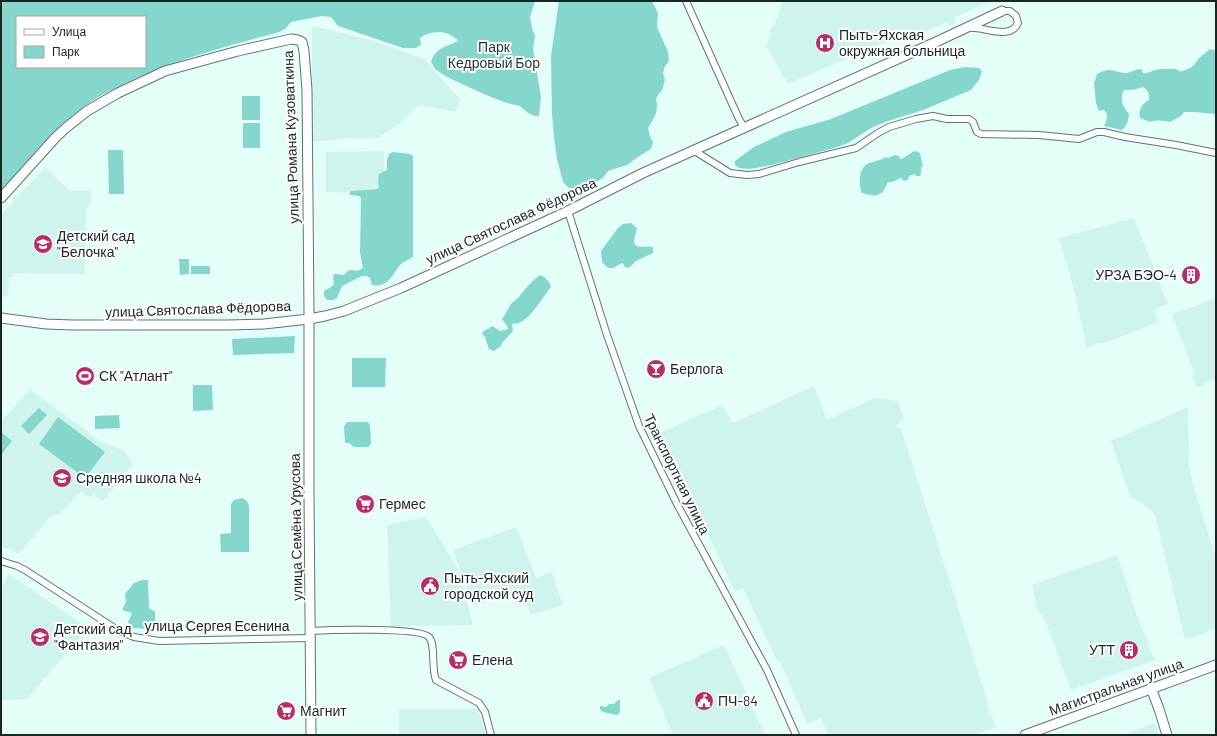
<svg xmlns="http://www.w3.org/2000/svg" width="1217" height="736" viewBox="0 0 1217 736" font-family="Barlow,sans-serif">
	<rect width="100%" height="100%" fill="#e4fffa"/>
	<g fill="#cff3ed">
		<path d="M783 1H990L954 18 956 23 950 26 947 22 912 38 902 35 788 84 766 46 771 34 769 33 772 26H774Z"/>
		<path d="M312 26 370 40 425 59 436 73 460 99 455 112 419 105 403 121 378 138H351L312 142Z"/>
		<path d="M384 151 385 193 326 192V152Z"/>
		<path d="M45 167 70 191H91V202L86 209 85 274 12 273V278H9L8 295 5 297 1 295V215Z"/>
		<path d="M1134 218 1168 304 1154 309 1158 322 1102 344 1101 342 1087 348 1074 290 1059 238Z"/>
		<path d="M1216 297V379L1197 388 1193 376 1195 375 1172 314 1198 305Z"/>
		<path d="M814 386 827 420 875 398 898 401 904 419 896 426 898 428H901L988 703 987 704 990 716 992 715 996 727 973 735H828L821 718 807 724 780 661H777L743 588 735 592 684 483 675 486 653 436 722 405 733 423Z"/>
		<path d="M30 389 103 443 123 450 133 464 102 502 93 494 89 498 81 491 60 514 52 515 19 554 1 546V422Z"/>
		<path d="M1188 407 1189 465 1195 492 1216 558V629L1185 640 1155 515 1150 509 1130 496 1111 441Z"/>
		<path d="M426 517 458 569 473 625 391 626 387 525Z"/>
		<path d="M516 527 536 578 552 572 563 605 531 615 522 589 474 606 453 550Z"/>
		<path d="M1117 555 1140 625H1141L1152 656H1154L1155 660 1071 690 1046 622 1037 608 1032 585Z"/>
		<path d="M9 574 88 628 27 699 1 700V588Z"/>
		<path d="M724 645 765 734 762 735H673L649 678Z"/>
		<path d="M399 709H478L486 735H399Z"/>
		<path d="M1155 723 1159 735H1123Z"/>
	</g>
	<g fill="#85d6cb" fill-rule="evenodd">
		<path d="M1 1H535L530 17 532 28 535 36 533 49 541 97 539 116H534L528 113 520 106 507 103 486 95 447 77 435 69 431 62C435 48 446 47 458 41 448 29 431 30 420 38L421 45 416 48H403L338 26 331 17 322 16 291 22 285 29 279 32C224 47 169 61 118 87 107 92 96 98 86 105 54 128 27 162 1 191ZM17 17H145V67H17Z"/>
		<path d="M559 1H652L658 13 657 27 668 52 669 61 665 66 663 73 665 80 662 90 656 98C659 111 655 117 648 128L650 136 653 142 651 149 641 155 627 165 608 171 603 178 591 184 578 188H569L563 182 557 159 554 137 552 114 551 56Z"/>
		<path d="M1210 49 1214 50 1216 49V114L1194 112H1184L1181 116 1170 122C1164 121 1157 119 1150 122L1140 118C1138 110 1142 104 1149 100 1150 94 1148 90 1143 87L1133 90H1124C1119 99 1123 107 1129 114 1128 121 1127 126 1122 130L1104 126C1107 120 1109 115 1104 110L1099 111 1096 103 1094 83 1097 74C1111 66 1112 72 1125 73 1131 73 1135 69 1141 69L1143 73C1148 74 1151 71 1155 70 1163 69 1171 68 1179 70L1180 72 1190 68 1194 65 1199 58Z"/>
		<path d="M965 67 979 68 982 71 979 80 971 90 923 110 885 122 871 128 848 143 834 148 772 165 749 169 739 168 735 165V161L754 147 786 132 831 119 950 70Z"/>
		<rect x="242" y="96" width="18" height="24"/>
		<rect x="243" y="123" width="17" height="25"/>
		<path d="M108 150H123L124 194H109Z"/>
		<path d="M916 151 920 153 923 167H921V173L920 176H916L915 174 909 176 908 180 904 181 901 178 892 182H888L883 192 875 196C871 195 863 194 861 192 859 179 858 165 873 162 877 160 881 161 885 157L888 158 895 155 899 156 900 159C906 158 910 152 916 151Z"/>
		<path d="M393 152 410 154 413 156V257C410 259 405 261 402 263 392 273 390 288 372 285L370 278 367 276H362L342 286 337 298 333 300H327L324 296V291L331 287 334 284 333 275 336 274 344 275C348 270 350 269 357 271L363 268 360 252 361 198 359 196 351 195 349 194 351 191H353L378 189 379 186 378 182 379 174 387 170V160L389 154Z"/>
		<path d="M631 223 637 228 634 241 635 245C641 249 647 245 653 247V253L636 261 631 266 628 268 625 267 623 264 622 263 613 268H608L602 262 601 251 618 228 623 224Z"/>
		<path d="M179 259H189V274L180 275Z"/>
		<rect x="191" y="266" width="19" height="8"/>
		<path d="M541 275C545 277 550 282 551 287 543 297 532 316 521 322 518 324 516 323 512 324L513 331 502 343 501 346 494 351 489 349 485 337 482 333C485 329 490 329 492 326L500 331 508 329 507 326 502 319C506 314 508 307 513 302 514 301 516 300 518 298 524 291 532 279 541 275Z"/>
		<path d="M295 336 294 353 233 355 232 339Z"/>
		<path d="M352 358H386L385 387H352Z"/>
		<path d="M193 385H212L213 410 193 411Z"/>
		<path d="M39 408 47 415 29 434 21 426Z"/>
		<path d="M119 415 120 428 95 429V416Z"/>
		<path d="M58 417 105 452 85 478 39 444Z"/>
		<path d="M347 422H367L370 424 371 444 368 447H354L349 443H345L344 426Z"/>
		<path d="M1 432 12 441 1 455Z"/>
		<path d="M242 498 247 501 249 506V552H221L220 534 231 533V504L234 500Z"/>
		<path d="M142 580H148L149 608 155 612V622L148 629 133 628 128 622 132 613 122 610 126 602 125 594 134 583Z"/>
		<path d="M618 700H620V711L619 714 617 715 603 712 600 709V706L606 707 609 704H614Z"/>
	</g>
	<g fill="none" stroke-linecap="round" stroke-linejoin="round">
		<g stroke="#5e7571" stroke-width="8">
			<g id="street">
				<path d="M686 1 739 119 744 127"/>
				<path d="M969 28C983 26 1010 41 1018 23L1016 16 1010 11H1002"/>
				<path d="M693 150 730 173 747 175 759 174 799 162 856 148 878 133 889 127 916 119 933 116 947 119H969L973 122 977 132 981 134 1039 135 1079 139 1097 132H1104L1125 137 1176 145 1216 153"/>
				<path d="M568 211 607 335 639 426 677 504 767 670 796 735"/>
				<path d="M1 561 17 566 25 570 119 631 134 637 159 641 310 638"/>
				<path d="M310 631C328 630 421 627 429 637 436 645 431 669 436 680L479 703 485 712 491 735"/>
			</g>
		</g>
		<g stroke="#5e7571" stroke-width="11">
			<g id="secondary">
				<path d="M1 198 56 137 67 127 87 111 118 93 165 71 238 51 291 39 298 40 302 42 304 51 307 90 309 312V493L311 735"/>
				<path d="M1 318 46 324 72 325H228L264 324 309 319 325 316 344 311 401 288 568 211 643 173 938 41 1002 11"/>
				<path d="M1151 688 1159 709 1167 735"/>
				<path d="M1025 735 1216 665"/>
			</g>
		</g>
		<use href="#street" stroke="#fff" stroke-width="6"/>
		<use href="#secondary" stroke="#fff" stroke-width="9"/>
	</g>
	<defs>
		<g id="hospital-disc" transform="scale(1)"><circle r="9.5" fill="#b72d68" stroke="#fff"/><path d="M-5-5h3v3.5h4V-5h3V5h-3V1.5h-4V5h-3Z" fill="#fff"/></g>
		<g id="school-disc" transform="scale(1)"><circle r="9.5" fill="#b72d68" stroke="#fff"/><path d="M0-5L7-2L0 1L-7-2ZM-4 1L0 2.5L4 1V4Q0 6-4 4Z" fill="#fff"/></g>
		<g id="building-disc" transform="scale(1)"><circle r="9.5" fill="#b72d68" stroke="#fff"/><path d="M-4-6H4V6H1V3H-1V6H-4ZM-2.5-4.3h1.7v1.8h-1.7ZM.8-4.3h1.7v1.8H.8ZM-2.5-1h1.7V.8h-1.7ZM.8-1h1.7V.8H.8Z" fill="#fff"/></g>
		<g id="bar-disc" transform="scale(1)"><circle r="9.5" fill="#b72d68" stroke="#fff"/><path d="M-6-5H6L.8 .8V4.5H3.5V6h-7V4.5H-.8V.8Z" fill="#fff"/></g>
		<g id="stadium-disc" transform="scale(1)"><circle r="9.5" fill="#b72d68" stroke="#fff"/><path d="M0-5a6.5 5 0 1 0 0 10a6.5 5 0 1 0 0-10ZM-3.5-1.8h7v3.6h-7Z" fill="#fff"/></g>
		<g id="supermarket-disc" transform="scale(1)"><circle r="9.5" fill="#b72d68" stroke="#fff"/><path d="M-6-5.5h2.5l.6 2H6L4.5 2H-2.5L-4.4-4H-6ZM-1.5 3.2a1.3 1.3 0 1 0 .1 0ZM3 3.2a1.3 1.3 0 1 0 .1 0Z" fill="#fff"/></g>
		<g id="civic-disc" transform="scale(1)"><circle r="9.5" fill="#b72d68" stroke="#fff"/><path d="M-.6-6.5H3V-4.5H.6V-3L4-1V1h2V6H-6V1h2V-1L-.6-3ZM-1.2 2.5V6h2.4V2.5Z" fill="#fff"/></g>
	</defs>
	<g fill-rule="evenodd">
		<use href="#hospital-disc" x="825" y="43"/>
		<use href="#school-disc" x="43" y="244"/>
		<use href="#building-disc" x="1191" y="275"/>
		<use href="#bar-disc" x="656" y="369"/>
		<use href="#stadium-disc" x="85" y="376"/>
		<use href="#school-disc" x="62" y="478"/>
		<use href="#supermarket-disc" x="365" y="504"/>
		<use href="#civic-disc" x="430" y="586"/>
		<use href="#school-disc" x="40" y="637"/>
		<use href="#building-disc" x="1129" y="650"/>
		<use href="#supermarket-disc" x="458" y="660"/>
		<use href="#civic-disc" x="704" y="701"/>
		<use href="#supermarket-disc" x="286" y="711"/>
	</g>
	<g text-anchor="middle" stroke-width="4" stroke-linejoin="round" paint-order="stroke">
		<g font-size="14" fill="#1b2523" stroke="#fff" text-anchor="start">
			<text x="839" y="40">Пыть-Яхская<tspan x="839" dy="16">окружная больница</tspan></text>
			<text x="57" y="241">Детский сад<tspan x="57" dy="16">"Белочка"</tspan></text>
			<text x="1177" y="280" text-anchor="end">УРЗА БЭО-4</text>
			<text x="670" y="374">Берлога</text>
			<text x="99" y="381">СК "Атлант"</text>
			<text x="76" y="483">Средняя школа №4</text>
			<text x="379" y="509">Гермес</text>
			<text x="444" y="583">Пыть-Яхский<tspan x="444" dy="16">городской суд</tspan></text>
			<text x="54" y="634">Детский сад<tspan x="54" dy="16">"Фантазия"</tspan></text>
			<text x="1115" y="655" text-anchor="end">УТТ</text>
			<text x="472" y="665">Елена</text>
			<text x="718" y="706">ПЧ-84</text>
			<text x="300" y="716">Магнит</text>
		</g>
		<g font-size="14" fill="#1e3532" stroke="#fff">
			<text x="494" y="52">Парк<tspan x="494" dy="16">Кедровый Бор</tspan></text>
		</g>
		<g font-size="14" fill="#1b2523" stroke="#fff">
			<text transform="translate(291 137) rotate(-92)" y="5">улица Романа Кузоваткина</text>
			<text transform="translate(511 221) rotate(-25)" y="5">улица Святослава Фёдорова</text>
			<text transform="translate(198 309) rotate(-2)" y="5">улица Святослава Фёдорова</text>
			<text transform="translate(677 474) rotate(64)" y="5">Транспортная улица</text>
			<text transform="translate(296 527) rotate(-91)" y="5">улица Семёна Урусова</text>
			<text x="217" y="631">улица Сергея Есенина</text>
			<text transform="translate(1116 687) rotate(-20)" y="5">Магистральная улица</text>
		</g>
	</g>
	<rect width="1217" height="736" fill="none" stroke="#1b2523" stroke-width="4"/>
	<rect x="16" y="16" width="130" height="52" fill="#ffffff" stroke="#a4a8a7"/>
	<rect x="24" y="29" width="20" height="6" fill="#ffffff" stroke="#a4a8a7"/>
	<text x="52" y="36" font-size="12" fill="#1b2523">Улица</text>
	<rect x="24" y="46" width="20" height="12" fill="#85d6cb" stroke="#a4a8a7"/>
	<text x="52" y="56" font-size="12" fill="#1b2523">Парк</text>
</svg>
